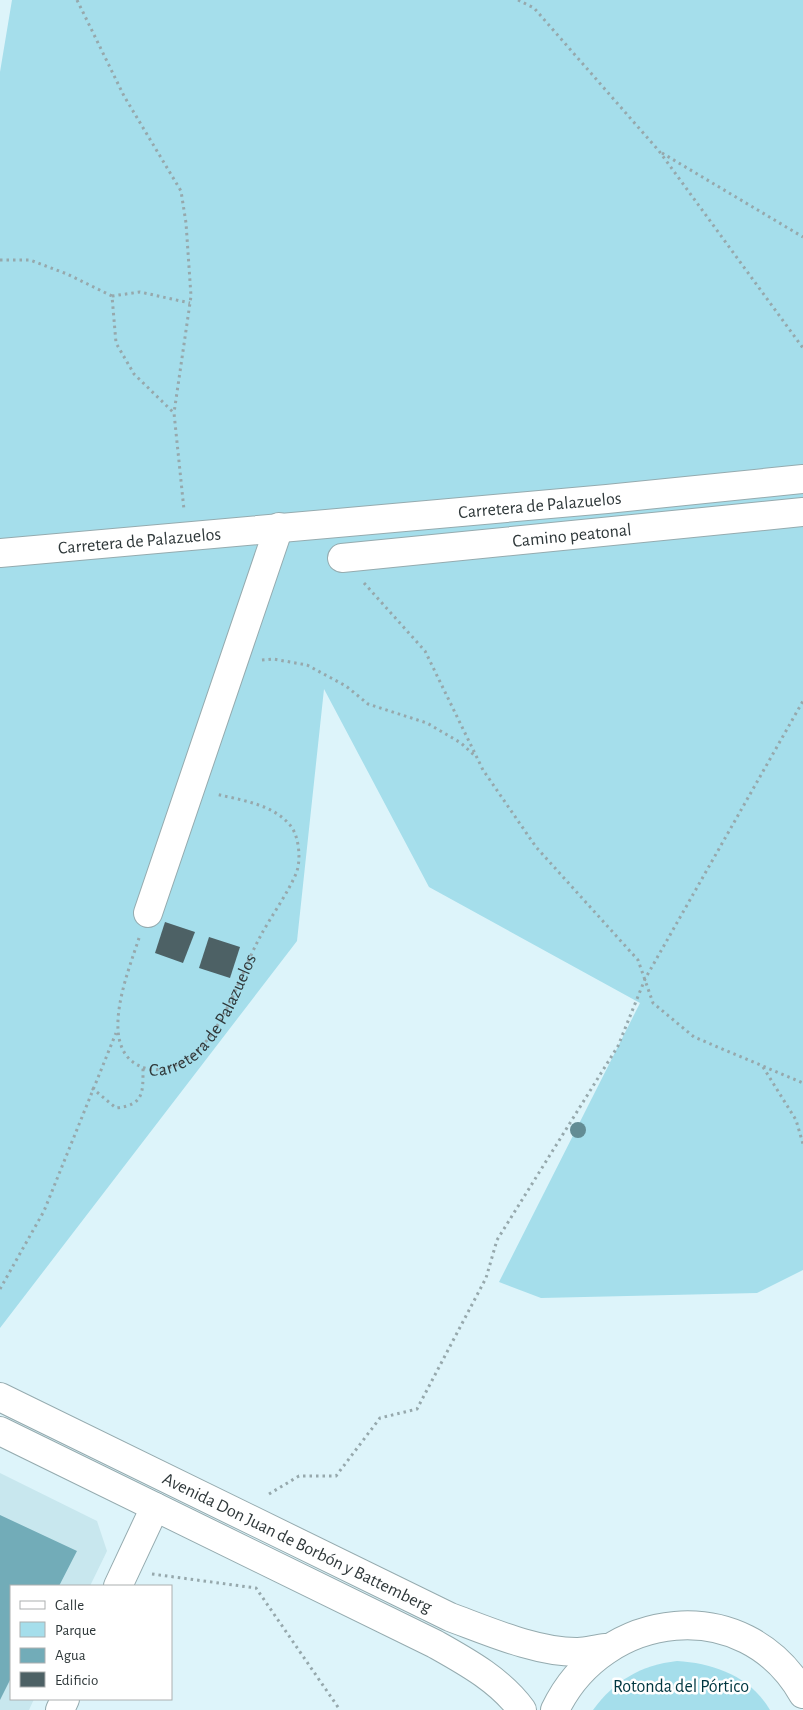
<svg xmlns="http://www.w3.org/2000/svg" width="803" height="1710" viewBox="0 0 803 1710" font-family="'Alegreya Sans',sans-serif">
	<rect width="100%" height="100%" fill="#ddf4fa"/>
	<path fill="#c8e7ee" d="M0 1473 97 1521 107 1551 90 1586H11V1699H34L29 1710H0Z"/>
	<g fill="#a5deeb">
		<path d="M12 0H803V1270L757 1293 541 1298 499 1282 640 1003 429 887 324 689 297 941 0 1328V72Z"/>
		<path d="M677 1661C714 1663 751 1677 770 1710H593C614 1681 641 1665 677 1661Z"/>
	</g>
	<path fill="#72acb8" d="M0 1515 77 1551 59 1586H11V1678L0 1700Z"/>
	<g fill="#4d6165">
		<path d="M165 922 195 932 183 963 155 953Z"/>
		<path d="M209 937 240 947 230 978 199 968Z"/>
	</g>
	<g fill="none" stroke-linecap="round" stroke-linejoin="round">
		<g stroke="#95abaf" stroke-width="30">
			<g id="minor">
				<path id="s2" d="M0 553 607 499 803 479"/>
				<path id="s3" d="M342 558 803 512"/>
				<path d="M148 913 279 527"/>
				<path d="M118 1586 155 1507"/>
				<path d="M60 1710 65 1699"/>
			</g>
		</g>
		<g stroke="#95abaf" stroke-width="30">
			<g id="major">
				<path id="s4" d="M0 1397 450 1617C488 1631 538 1653 579 1652 588 1651 597 1649 606 1648"/>
				<path d="M0 1431 435 1644C467 1662 500 1680 522 1710"/>
				<path d="M555 1710C603 1609 745 1592 803 1694"/>
			</g>
		</g>
		<g stroke="#96a8ac" stroke-width="3" stroke-dasharray="2.5 4" stroke-linecap="butt">
			<path d="M77 0 124 96 181 191 186 223 191 296 174 413"/>
			<path d="M518 0 534 8 659 151 803 348"/>
			<path d="M662 153 803 237"/>
			<path d="M0 260H30L67 274 112 296 116 343 134 374 174 413 184 510"/>
			<path d="M112 296 140 292 190 303"/>
			<path d="M364 583 425 651 483 770 536 847 638 960 653 1003 694 1037 803 1083"/>
			<path d="M262 660 273 659 307 665 346 686 368 704 427 723 461 743 475 756"/>
			<path id="s1" d="M139 938C128 973 93 1055 148 1069 163 1072 180 1065 193 1055 227 1025 239 976 260 937 271 916 289 892 297 871 301 858 299 834 289 824 272 804 240 800 216 794"/>
			<path d="M763 1067 796 1120 803 1144"/>
			<path d="M92 1088 116 1108C144 1105 143 1093 143 1068"/>
			<path d="M0 1289 44 1211 116 1033"/>
			<path d="M269 1494 299 1476H336L380 1418 417 1409 486 1278 497 1240 618 1046 645 979 803 701"/>
			<path d="M152 1574 256 1588 340 1710"/>
		</g>
		<use href="#minor" stroke="#fff" stroke-width="28"/>
		<use href="#major" stroke="#fff" stroke-width="28"/>
	</g>
	<circle fill="#638c94" cx="578" cy="1130" r="8"/>
	<g text-anchor="middle" stroke-width="5" stroke-linejoin="round" paint-order="stroke">
		<g font-size="18" fill="#2f383a" stroke="#fff">
			<text dy="6" stroke="none"><textPath href="#s2" startOffset="542">Carretera de Palazuelos</textPath></text>
			<text dy="6" stroke="none"><textPath href="#s3" startOffset="231">Camino peatonal</textPath></text>
			<text dy="6" stroke="none"><textPath href="#s2" startOffset="140">Carretera de Palazuelos</textPath></text>
			<text dy="6" stroke="none"><textPath href="#s1" startOffset="231">Carretera de Palazuelos</textPath></text>
			<text dy="6" stroke="none"><textPath href="#s4" startOffset="331">Avenida Don Juan de Borbón y Battemberg</textPath></text>
		</g>
		<g font-size="18" fill="#003741" stroke="#fff">
			<text x="681" y="1692">Rotonda del Pórtico</text>
		</g>
	</g>
	<rect x="10" y="1585" width="162" height="115" fill="#ffffff" stroke="#acafb0"/>
	<rect x="20" y="1601" width="25" height="8" fill="#ffffff" stroke="#acafb0"/>
	<text x="55" y="1610" font-size="15" fill="#2f383a">Calle</text>
	<rect x="20" y="1622" width="25" height="15" fill="#a5deeb" stroke="#acafb0"/>
	<text x="55" y="1635" font-size="15" fill="#2f383a">Parque</text>
	<rect x="20" y="1648" width="25" height="15" fill="#72acb8" stroke="#acafb0"/>
	<text x="55" y="1660" font-size="15" fill="#2f383a">Agua</text>
	<rect x="20" y="1672" width="25" height="15" fill="#4d6165" stroke="#acafb0"/>
	<text x="55" y="1685" font-size="15" fill="#2f383a">Edificio</text>
</svg>
